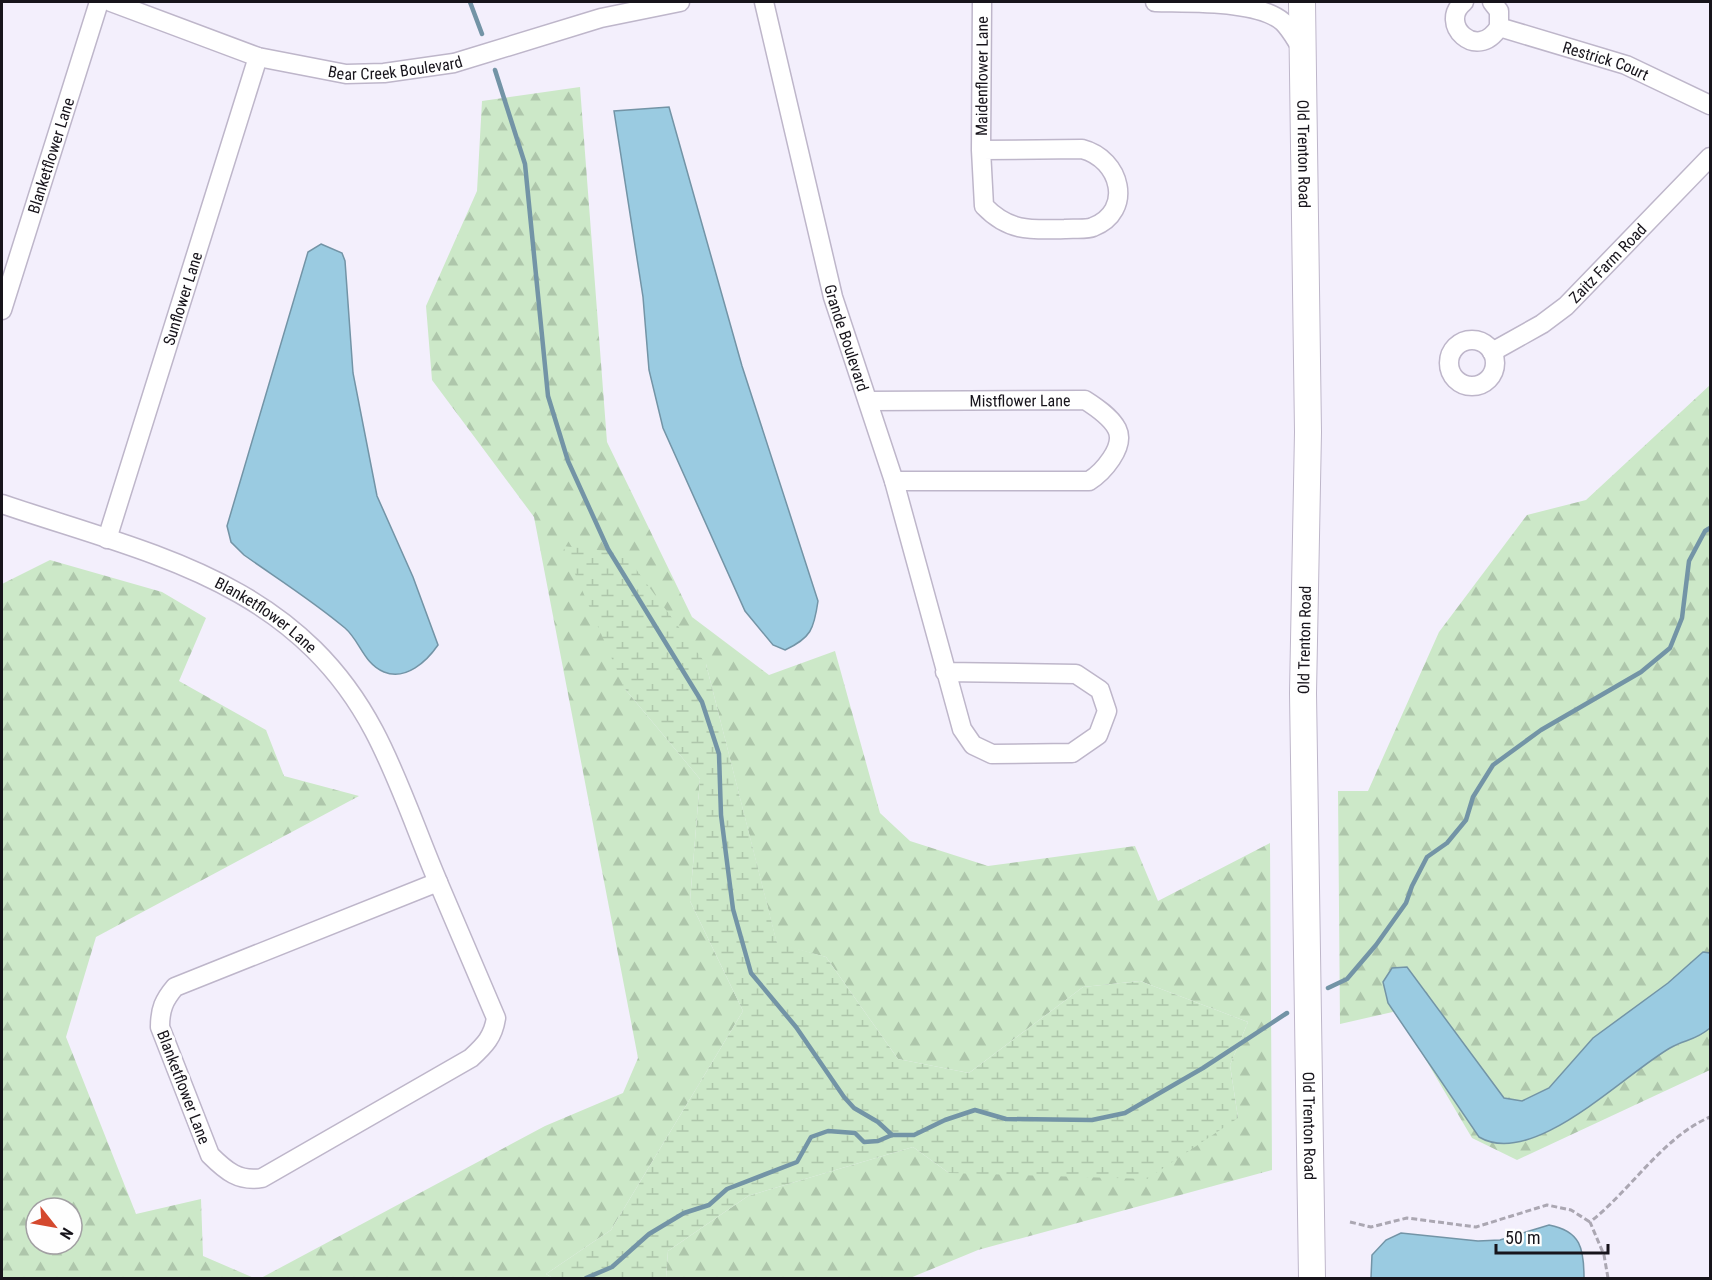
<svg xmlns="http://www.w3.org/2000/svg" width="1712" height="1280" viewBox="0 0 1712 1280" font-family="'Roboto Condensed',sans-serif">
	<defs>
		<pattern id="forest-firs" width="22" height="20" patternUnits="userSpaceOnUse" patternTransform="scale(1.5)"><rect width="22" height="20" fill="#cce8c8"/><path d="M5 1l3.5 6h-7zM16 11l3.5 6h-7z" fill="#aec6ab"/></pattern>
		<pattern id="wetland-marsh" width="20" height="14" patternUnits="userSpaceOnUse" patternTransform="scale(1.5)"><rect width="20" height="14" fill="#cce8c8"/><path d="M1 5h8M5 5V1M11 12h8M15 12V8" fill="none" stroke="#aec6ab"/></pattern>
	</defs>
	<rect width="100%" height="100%" fill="#f3effc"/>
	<g fill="url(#forest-firs)" fill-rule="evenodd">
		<path d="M580 87 607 442 692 617 769 675 835 651 880 813 910 841 988 866 1135 846 1158 901 1270 843 1272 1170 978 1250 910 1278H666L668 1251 748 1196 913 1147 949 1173 1238 1118 1230 1065 1248 1022 1140 981 1083 987 969 1073 898 1059 826 957 777 944 706 664 625 689 700 779 690 901 743 1011 611 1230 546 1274 553 1278H261L545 1126 623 1093 638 1058 534 517 432 380 426 306 477 191 482 101Z"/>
		<path d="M1710 385V1070L1517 1160 1472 1138 1397 1011 1340 1024 1338 791H1368L1439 632 1527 515 1586 500Z"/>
		<path d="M50 560 162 592 206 618 179 681 266 730 284 776 359 796 96 937 66 1037 136 1214 201 1199 203 1256 254 1278H2V584ZM36 1208H72V1244H36Z"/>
	</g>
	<path fill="url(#wetland-marsh)" d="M563 546 624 553 706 664 777 943 826 957 898 1059 969 1073 1083 987 1140 981 1248 1022 1230 1065 1238 1118 1147 1179 949 1173 913 1147 748 1196 668 1251 666 1278H553L546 1274 611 1230 743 1011 690 901 700 779 625 689Z"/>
	<g fill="#9acbe1" stroke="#7394a6" stroke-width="1.5">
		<path d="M669 107 742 366 818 601C814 629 811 638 785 650L773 645 745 611 663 428 649 370 643 297 614 111Z"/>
		<path d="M321 244 342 253 345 261 353 373 377 496 413 577 438 645C427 661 406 681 384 672 364 664 360 641 345 628 313 601 278 579 244 555L231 542 227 526 308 252Z"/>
		<path d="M1703 952 1710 953V1028C1695 1041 1685 1039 1670 1048 1623 1075 1533 1169 1479 1137L1388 1003 1383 982 1392 968 1407 967 1504 1098 1522 1101 1549 1088 1593 1038 1668 983Z"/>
		<path d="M1549 1225C1581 1231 1584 1249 1584 1278H1371L1372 1255 1386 1240 1401 1233 1478 1241 1500 1240Z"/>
	</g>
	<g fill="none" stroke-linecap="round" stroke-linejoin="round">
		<g stroke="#7394a6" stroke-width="4.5">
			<path d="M470 2 482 34"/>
			<path d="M495 70 525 164 548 396 568 461 608 549 702 702 719 754 721 815 733 909 751 973 796 1027 844 1097 854 1108 878 1122 892 1135"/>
			<path d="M1328 988 1347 979 1376 945 1406 903 1412 886 1427 857 1447 843 1466 820 1473 797 1493 765 1541 730 1641 672 1670 648 1682 618 1689 561 1705 531 1710 528"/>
			<path d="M586 1278 612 1267 649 1234 684 1213 709 1205 727 1189 797 1162 811 1137 828 1131 855 1133 864 1142 878 1141 892 1135H914L945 1120 975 1110 1006 1119 1092 1120 1125 1113 1203 1068 1287 1013"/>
		</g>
		<g stroke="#beb6ca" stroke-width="21">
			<g id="street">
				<path id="s1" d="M111 2 258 57 346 74 384 73 454 63 601 18 680 2"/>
				<path id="s2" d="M764 2 833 297 894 481 962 729 973 745 992 754 1072 753 1098 735 1107 711 1100 690 1076 674 945 672"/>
				<path d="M1155 2C1189 3 1258 0 1283 22 1291 30 1296 40 1302 49"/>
				<path d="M1464 2C1437 23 1477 63 1499 27V11L1492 2"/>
				<path id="s3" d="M1499 27 1626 65 1710 105"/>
				<path id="s4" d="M981 150 1082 149C1121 159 1134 211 1093 227 1086 230 1074 228 1065 229 1031 230 1009 232 984 206L981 150 982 2"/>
				<path id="s5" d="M2 310 99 2"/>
				<circle cx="1472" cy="363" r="23"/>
				<path id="s6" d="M1492 352 1542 324 1566 306 1710 157"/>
				<path id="s7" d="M868 401 1085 400C1096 407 1111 417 1117 429 1126 447 1102 473 1089 481H894"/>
				<path id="s8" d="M2 504C149 554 294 580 374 731 399 778 417 833 438 882"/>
				<path id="s9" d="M107 539 258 57"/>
				<path d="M438 882 496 1018C493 1037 485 1045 471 1058L262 1178C239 1182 226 1171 210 1155L160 1027C160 1009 164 1000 175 987Z"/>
			</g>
		</g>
		<g stroke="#beb6ca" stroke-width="28">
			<g id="secondary">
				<path id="s10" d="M1302 2 1308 432 1303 693 1312 1278"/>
			</g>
		</g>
		<g stroke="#aba7b2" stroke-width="3" stroke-dasharray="6 3" stroke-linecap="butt">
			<path d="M1350 1222 1371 1227 1407 1218 1476 1227 1547 1205 1571 1210 1590 1222"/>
			<path d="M1608 1278 1604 1255 1590 1222C1631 1190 1663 1137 1710 1117"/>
		</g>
		<use href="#street" stroke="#fff" stroke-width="18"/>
		<use href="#secondary" stroke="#fff" stroke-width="26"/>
	</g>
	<g text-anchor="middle" stroke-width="6" stroke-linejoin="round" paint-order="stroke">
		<g font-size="16" fill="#17141b" stroke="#fefefe">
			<text dy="6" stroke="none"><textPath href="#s3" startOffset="112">Restrick Court</textPath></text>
			<text dy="6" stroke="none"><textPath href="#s1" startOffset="296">Bear Creek Boulevard</textPath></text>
			<text dy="6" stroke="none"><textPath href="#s4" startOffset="453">Maidenflower Lane</textPath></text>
			<text dy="6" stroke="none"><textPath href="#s10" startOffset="152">Old Trenton Road</textPath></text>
			<text dy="6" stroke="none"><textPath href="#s5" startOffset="162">Blanketflower Lane</textPath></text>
			<text dy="6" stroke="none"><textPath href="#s6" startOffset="147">Zaitz Farm Road</textPath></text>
			<text dy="6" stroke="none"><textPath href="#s9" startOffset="252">Sunflower Lane</textPath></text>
			<text dy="6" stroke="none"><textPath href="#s2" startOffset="346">Grande Boulevard</textPath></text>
			<text dy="6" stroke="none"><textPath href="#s7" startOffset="152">Mistflower Lane</textPath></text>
			<text dy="6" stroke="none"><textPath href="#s8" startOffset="288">Blanketflower Lane</textPath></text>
			<text transform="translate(1304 640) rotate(-89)" y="6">Old Trenton Road</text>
			<text transform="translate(184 1087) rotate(69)" y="6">Blanketflower Lane</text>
			<text dy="6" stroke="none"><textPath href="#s10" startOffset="1124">Old Trenton Road</textPath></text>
		</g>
	</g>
	<rect width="1712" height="1280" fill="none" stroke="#17141b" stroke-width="6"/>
	<g transform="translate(54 1226) rotate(121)"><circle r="28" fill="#fefefe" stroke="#a2a0a3" stroke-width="1.5"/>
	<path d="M0-4.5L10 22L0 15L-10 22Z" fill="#d4492e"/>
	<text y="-9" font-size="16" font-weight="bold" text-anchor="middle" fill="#17141b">N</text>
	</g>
	<path d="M1496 1244v9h112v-9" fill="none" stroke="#17141b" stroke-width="3"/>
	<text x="1505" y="1244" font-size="18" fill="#17141b" stroke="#fefefe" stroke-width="4.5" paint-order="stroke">50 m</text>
</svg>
